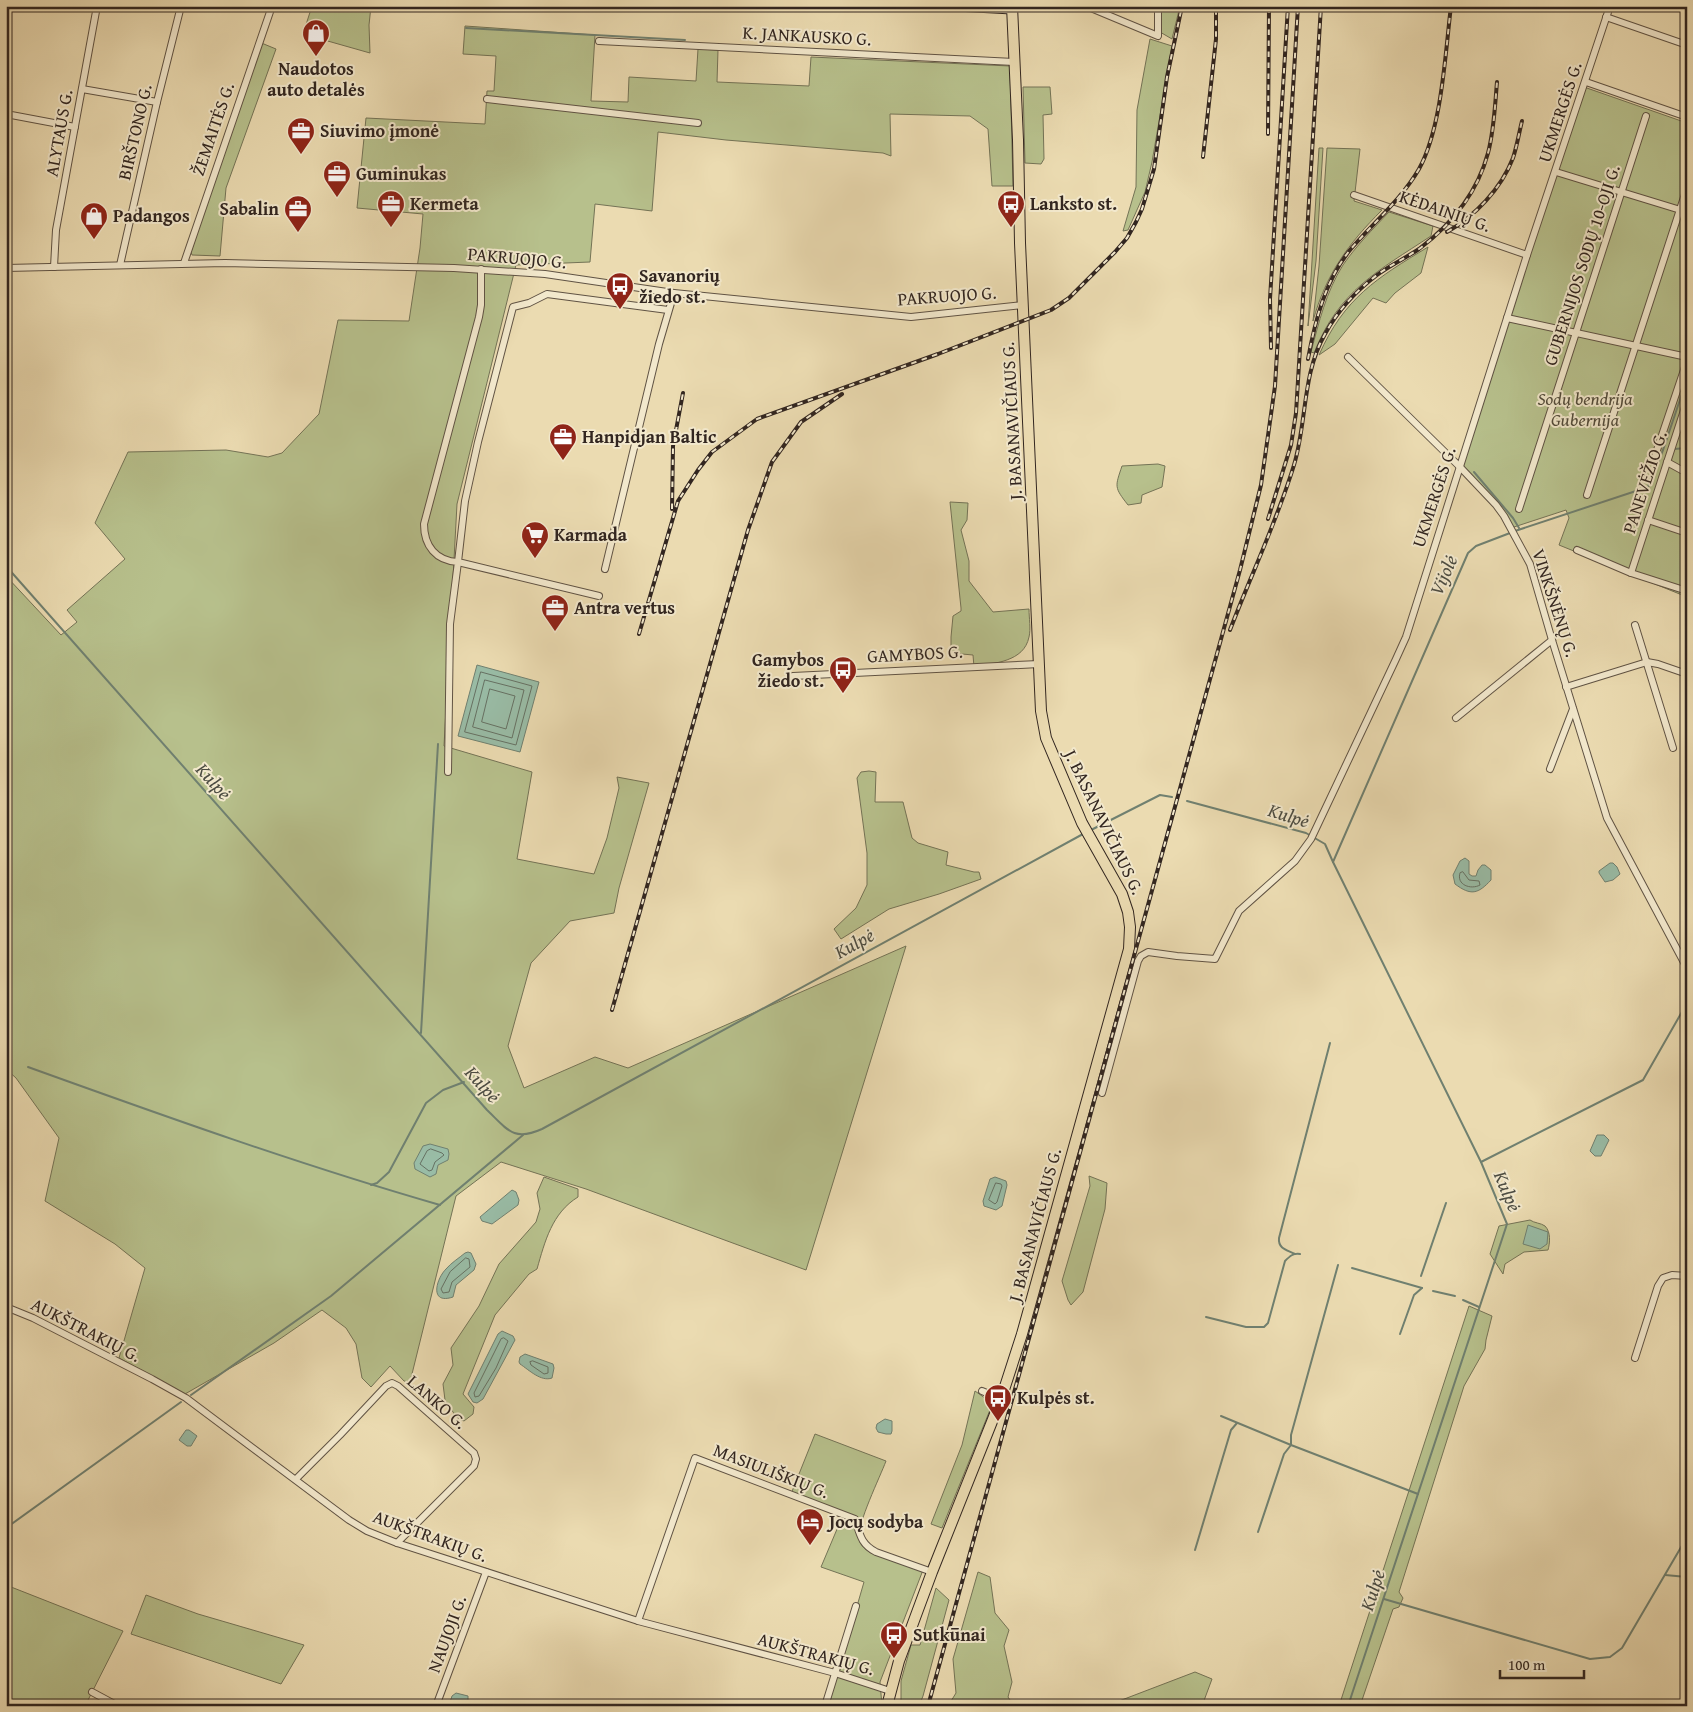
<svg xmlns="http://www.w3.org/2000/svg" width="1693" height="1712" viewBox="0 0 1693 1712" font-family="'Gentium Book Plus',serif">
	<rect width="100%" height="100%" fill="#ebdbb1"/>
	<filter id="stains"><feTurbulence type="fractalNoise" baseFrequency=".004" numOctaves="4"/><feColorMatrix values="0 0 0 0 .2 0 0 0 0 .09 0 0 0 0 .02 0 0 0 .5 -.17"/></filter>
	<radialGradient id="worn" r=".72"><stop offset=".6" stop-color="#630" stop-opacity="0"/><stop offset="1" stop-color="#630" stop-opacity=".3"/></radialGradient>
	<g fill="#b7c08c" stroke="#747356">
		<path d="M312 6H371L369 25 370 53 303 34Z"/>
		<path d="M1160 6H1180L1172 39 1160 32Z"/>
		<path d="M465 26 595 35 591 101 628 102 629 77 696 81 698 49 718 50 717 82 809 86 811 57 1010 66 1013 186H992L988 129 970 116 890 114 891 156 883 153 726 140 658 132 652 211 595 204 590 262 516 265 457 504 444 746 532 772 517 859 594 874 607 838 619 788 617 777 649 783 619 888 614 913 570 921 531 963 508 1046 524 1088 595 1057 628 1068 906 946 806 1270 586 1189 501 1162 456 1196 411 1378 408 1382 404 1381 390 1366 371 1387 362 1378 356 1344 346 1328 322 1310 274 1343 185 1394 119 1358 145 1268 115 1244 45 1201 59 1138 16 1078 6 1069V576L61 635 77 622 67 610 125 559 95 523 128 452 226 450 268 457 282 453 319 414 338 320 409 321 420 248 423 214 357 208 366 118 485 124 487 91H494L496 56 463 54Z"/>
		<path d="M1150 39 1172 46 1152 162 1145 192 1128 230 1123 231 1136 187 1137 110Z"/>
		<path d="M259 42 276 49 226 188 220 256 192 255 191 252Z"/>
		<path d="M1023 87H1050L1052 114 1043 115 1044 159 1041 164 1025 163Z"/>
		<path d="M1584 87 1687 123V597L1559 545 1569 518 1566 510 1511 528 1504 516 1460 467Z"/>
		<path d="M1319 148H1323L1316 261 1308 326Z"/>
		<path d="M1327 148 1360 149 1354 201 1382 210C1348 244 1326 274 1313 321L1319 266Z"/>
		<path d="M1389 212 1433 226 1431 236C1378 271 1339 290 1314 353L1311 352C1319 322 1326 292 1343 265 1356 246 1373 229 1389 212Z"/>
		<path d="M1428 247 1421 273 1395 293 1386 303 1373 298 1335 344 1319 355C1344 298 1377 278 1428 247Z"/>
		<path d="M1158 464 1165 466 1162 487 1142 495 1141 503 1128 505C1114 487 1115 487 1122 466Z"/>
		<path d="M950 502 968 503 967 520 961 530 969 561V581L993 612 1029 609C1029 618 1031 629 1029 637 1024 662 994 663 974 667L973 655 951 653V637L953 616 961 611V608Z"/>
		<path d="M869 771 876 772 875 802H903L912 838 918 843 948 852 946 865 974 872H979L981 879 939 894 889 909 841 939 834 929 856 908 867 885V853L857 778 861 772Z"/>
		<path d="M1089 1176 1107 1183 1105 1209 1083 1292 1071 1305 1068 1300 1062 1281 1090 1186Z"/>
		<path d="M544 1177 578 1189V1197C552 1213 545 1241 537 1269L529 1274 495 1315 463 1394 474 1407 473 1414 464 1421 457 1418 445 1400 443 1384 453 1365 451 1348 479 1306 499 1264 536 1222 540 1209 537 1193Z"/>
		<path d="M1530 1220C1534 1223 1541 1223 1545 1226 1551 1232 1550 1243 1548 1250L1524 1252 1505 1264 1503 1274 1490 1254 1499 1226Z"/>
		<path d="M1469 1306 1492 1316 1486 1340 1485 1349 1464 1386 1399 1592 1403 1598 1399 1607 1393 1609 1360 1706H1339Z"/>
		<path d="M975 1391 989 1401 992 1405 942 1528 931 1524 962 1445Z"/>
		<path d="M815 1434 886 1461C880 1477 857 1524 859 1538 860 1546 865 1549 871 1553L923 1570 880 1682 882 1706H828L864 1582 821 1567 843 1515 791 1494Z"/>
		<path d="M978 1572 990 1577 995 1613 1009 1630 1004 1646 1012 1682 1008 1697 1014 1706H948L956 1693 953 1659Z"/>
		<path d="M6 1585 123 1631 85 1706H6Z"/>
		<path d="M936 1588 949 1600 923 1696 919 1706H901V1681L911 1645H920Z"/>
		<path d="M146 1595 198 1614 304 1645 281 1684 131 1634Z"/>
		<path d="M1195 1672 1212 1679 1202 1706H1106Z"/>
	</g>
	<g fill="#99bca6" stroke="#708070">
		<path d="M477 665 539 682 520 752 458 736Z"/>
		<path d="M1465 858 1469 861V874L1472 876H1476L1478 870 1482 865H1485L1491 870V880C1478 894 1471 896 1455 884L1453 875 1460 861Z"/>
		<path d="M1610 863H1613L1617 867 1620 874 1613 880 1605 882 1599 873V871Z"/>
		<path d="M1597 1135H1604L1609 1140 1601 1156H1595L1590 1151Z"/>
		<path d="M430 1144 448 1149 449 1154 448 1160 438 1165 436 1174 430 1177 415 1169 414 1163 423 1146Z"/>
		<path d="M995 1177 1006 1181 1007 1185 1002 1206 996 1210 984 1206 983 1201 990 1179Z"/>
		<path d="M512 1190 516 1192 519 1200 518 1205 492 1224 482 1221 480 1217Z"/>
		<path d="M1528 1225 1548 1232 1547 1244 1540 1249 1523 1244Z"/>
		<path d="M468 1252 471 1253 476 1264 474 1270 456 1285 453 1297C429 1305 436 1279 446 1269 451 1263 459 1258 465 1253Z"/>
		<path d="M502 1331 513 1336 515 1340 483 1399 477 1403 473 1402 468 1394 498 1334Z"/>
		<path d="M525 1354 553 1364 554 1368 552 1378C541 1382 529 1370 520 1364L519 1362 520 1357Z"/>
		<path d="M885 1419 892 1421V1431L891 1434H886L878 1432 876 1428 877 1424Z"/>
		<path d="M186 1430H189L197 1436 191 1446H187L179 1440Z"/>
		<path d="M456 1693 468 1696V1700L466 1706H452L450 1702 452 1696Z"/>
	</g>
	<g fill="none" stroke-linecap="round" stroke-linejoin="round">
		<g stroke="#667163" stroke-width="1">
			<path d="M481 672 532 686 516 745 465 732Z"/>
			<path d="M485 680 524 690 512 738 473 727Z"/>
			<path d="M490 689 515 696 506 729 482 722Z"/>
			<path d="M1463 872 1469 880 1479 881 1480 885C1471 890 1456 885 1460 873Z"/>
			<path d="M431 1149 442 1153 444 1155 435 1162 432 1170 429 1171 420 1164 427 1151Z"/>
			<path d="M996 1183 1001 1184 1002 1186 997 1202 995 1204 989 1200Z"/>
			<path d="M466 1258 469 1259 470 1267 452 1282 449 1292 443 1293 441 1289 450 1272Z"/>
			<path d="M504 1338 508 1341 496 1368 479 1396 475 1397 474 1393 501 1339Z"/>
			<path d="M533 1361 548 1367V1373L544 1374 531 1365 530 1362Z"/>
		</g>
		<g stroke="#708070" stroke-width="2">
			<path d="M466 28 685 40"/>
			<path d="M1674 449 1687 448"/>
			<path d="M1474 472 1513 518 1519 528"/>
			<path d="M1515 531 1648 487 1663 450 1687 379"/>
			<path d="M6 566 487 1110C507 1129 513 1142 542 1129L1083 834"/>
			<path d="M1187 801 1306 833 1325 844 1333 862 1481 1162 1507 1224 1348 1706"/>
			<path d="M1093 829 1160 795 1172 797"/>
			<path d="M1333 862 1468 553 1476 546 1510 533"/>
			<path d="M421 1033 438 744"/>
			<path d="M28 1067C164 1116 301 1165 440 1205"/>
			<path d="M1481 1162 1643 1080 1687 1003"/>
			<path d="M371 1185 377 1183 389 1172 426 1103 443 1090 464 1082"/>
			<path d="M1295 1254C1287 1250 1278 1249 1279 1238L1330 1043"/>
			<path d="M1352 1268 1422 1288"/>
			<path d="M1421 1276 1446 1203"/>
			<path d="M1433 1291 1455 1296"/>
			<path d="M1463 1300 1479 1307"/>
			<path d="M1206 1317 1246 1327H1264L1268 1323 1285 1261C1290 1256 1293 1253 1300 1254"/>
			<path d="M1400 1334 1414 1295 1422 1288"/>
			<path d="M191 1395 331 1296 523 1135"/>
			<path d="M1221 1416 1291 1445 1418 1494"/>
			<path d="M6 1528 181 1402"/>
			<path d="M1258 1532 1284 1454 1291 1445V1435L1338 1265"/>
			<path d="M1195 1550 1231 1430 1237 1423"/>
			<path d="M1665 1575 1687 1577"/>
			<path d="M1384 1599 1590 1659 1610 1657 1622 1648 1687 1537"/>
		</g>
		<g stroke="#605344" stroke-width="8">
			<g id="street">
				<path d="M1086 6 1158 36V6"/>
				<path d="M1606 17 1687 45"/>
				<path d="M599 41 1014 62"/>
				<path d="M1586 82 1687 117"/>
				<path d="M82 89 157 102"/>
				<path d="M487 99 698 123"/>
				<path d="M6 114 75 127"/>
				<path d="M1556 172 1687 212"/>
				<path d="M1354 195 1527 255"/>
				<path d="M184 263 272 6"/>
				<path d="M120 265 157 102 181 6"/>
				<path d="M54 267 56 230 97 6"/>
				<path d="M6 268 225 263 454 268 545 274 674 293 911 317 1023 305"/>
				<path d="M1507 318 1687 357"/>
				<path d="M1348 357 1460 467 1496 505 1504 516 1530 564 1552 640 1607 818 1687 968"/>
				<path d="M1655 456 1687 361"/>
				<path d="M1667 462 1687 473"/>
				<path d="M1587 495 1687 188"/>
				<path d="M1519 509 1646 116"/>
				<path d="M1648 520 1687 533"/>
				<path d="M1577 550 1631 573 1687 591"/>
				<path d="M605 569 659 344 674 293"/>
				<path d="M1631 573 1687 401"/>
				<path d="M599 596 458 562 465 501 478 442 513 307 529 303 547 294 668 310"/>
				<path d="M1635 625 1673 748"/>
				<path d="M793 676 1039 664"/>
				<path d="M1566 687 1647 662 1658 664 1687 674"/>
				<path d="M1456 718 1552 640"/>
				<path d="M1550 769 1573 709"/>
				<path d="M448 772 450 624 458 562C436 561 424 546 424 524L479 317 481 305V269"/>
				<path d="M1102 1093 1138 961 1141 956 1148 952 1177 956 1215 959 1239 911 1295 861 1311 839 1396 659 1406 637 1527 255 1610 6"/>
				<path d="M6 1307 33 1318 152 1379 186 1398 349 1520 367 1531 397 1543 638 1621 835 1673 890 1691"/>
				<path d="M1635 1358 1658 1286 1663 1278 1672 1275 1687 1276"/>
				<path d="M982 1391 1001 1399"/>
				<path d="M296 1479 340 1435 386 1386 392 1383 398 1386 474 1453 476 1459 474 1466 397 1543"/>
				<path d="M638 1621 695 1458 855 1519C860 1535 861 1544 876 1552L932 1572"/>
				<path d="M92 1692 118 1706"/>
				<path d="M436 1706 486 1572"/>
				<path d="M825 1706 856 1606"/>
			</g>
		</g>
		<g stroke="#322620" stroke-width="11">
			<path id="secondary" d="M956 6 1012 9"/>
		</g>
		<g stroke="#322620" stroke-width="12">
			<path id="primary" d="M887 1706 899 1661 932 1572 1001 1399 1022 1334 1129 949 1130 927 1128 912 1122 894 1082 823 1046 738 1041 711 1020 243 1018 140 1012 6"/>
		</g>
		<use href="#street" stroke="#f2e8cc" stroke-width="6"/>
		<use href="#secondary" stroke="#f2e8cc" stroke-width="9"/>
		<use href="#primary" stroke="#ebdbb1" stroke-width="10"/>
		<g stroke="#322620" stroke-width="4">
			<g id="rail">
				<path d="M1268 134 1269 6"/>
				<path d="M1203 157 1216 39V6"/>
				<path d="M1447 232C1475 216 1501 189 1513 158 1517 146 1519 133 1522 121"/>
				<path d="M1271 348 1270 299 1288 6"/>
				<path d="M1308 359C1315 321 1325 281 1350 250 1373 223 1401 200 1419 169 1442 127 1445 55 1451 6"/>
				<path d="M672 509 673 446 683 393"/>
				<path d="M1268 519 1291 445 1296 413 1321 6"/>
				<path d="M1230 630C1251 575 1277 521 1294 465 1307 422 1302 374 1325 334 1338 310 1356 291 1377 275 1390 265 1406 258 1419 249 1452 224 1477 194 1488 153 1494 131 1495 105 1497 82"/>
				<path d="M639 634 678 501 698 470 712 452 757 419 938 354 1051 310 1069 298 1115 252 1127 238 1136 222 1142 209 1154 169 1167 77 1182 6"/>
				<path d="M612 1010 748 530 772 462 801 422 842 394"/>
				<path d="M928 1706 1240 570 1261 485 1275 386 1298 6"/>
			</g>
		</g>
		<use href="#rail" stroke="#f2e8cc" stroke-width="2" stroke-dasharray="5.5" stroke-linecap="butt"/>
	</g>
	<defs>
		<g id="shop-pin" transform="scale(1.4375)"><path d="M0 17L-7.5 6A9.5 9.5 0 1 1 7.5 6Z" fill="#8f2418" stroke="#f2e8cc"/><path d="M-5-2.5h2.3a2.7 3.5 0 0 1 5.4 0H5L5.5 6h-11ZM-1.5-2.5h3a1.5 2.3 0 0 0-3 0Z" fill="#fff"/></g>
		<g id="office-pin" transform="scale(1.4375)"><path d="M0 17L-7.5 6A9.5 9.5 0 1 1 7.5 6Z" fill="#8f2418" stroke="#f2e8cc"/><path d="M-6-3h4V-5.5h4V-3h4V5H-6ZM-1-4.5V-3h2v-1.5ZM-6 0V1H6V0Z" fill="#fff"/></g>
		<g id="bus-pin" transform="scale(1.4375)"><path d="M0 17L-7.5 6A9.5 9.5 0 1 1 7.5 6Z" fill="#8f2418" stroke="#f2e8cc"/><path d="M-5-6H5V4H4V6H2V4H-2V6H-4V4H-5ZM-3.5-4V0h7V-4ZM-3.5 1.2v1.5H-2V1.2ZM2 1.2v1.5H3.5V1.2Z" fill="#fff"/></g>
		<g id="supermarket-pin" transform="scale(1.4375)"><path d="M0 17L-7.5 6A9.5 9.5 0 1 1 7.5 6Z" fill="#8f2418" stroke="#f2e8cc"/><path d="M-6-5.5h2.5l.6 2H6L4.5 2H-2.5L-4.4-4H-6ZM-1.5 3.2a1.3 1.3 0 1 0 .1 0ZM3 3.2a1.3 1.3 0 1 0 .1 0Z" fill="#fff"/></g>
		<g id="hotel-pin" transform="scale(1.4375)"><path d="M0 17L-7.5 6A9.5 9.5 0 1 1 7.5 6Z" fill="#8f2418" stroke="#f2e8cc"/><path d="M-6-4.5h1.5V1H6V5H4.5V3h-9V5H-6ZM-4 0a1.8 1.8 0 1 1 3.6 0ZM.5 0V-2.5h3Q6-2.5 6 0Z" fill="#fff"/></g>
	</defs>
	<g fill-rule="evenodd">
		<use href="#shop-pin" x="316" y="33"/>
		<use href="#office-pin" x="301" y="131"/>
		<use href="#office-pin" x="337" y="174"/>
		<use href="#office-pin" x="391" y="204"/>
		<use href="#bus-pin" x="1011" y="204"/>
		<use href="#office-pin" x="298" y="209"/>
		<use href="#shop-pin" x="94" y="216"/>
		<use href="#bus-pin" x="620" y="286"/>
		<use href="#office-pin" x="563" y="437"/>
		<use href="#supermarket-pin" x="535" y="535"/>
		<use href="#office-pin" x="555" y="608"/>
		<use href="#bus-pin" x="843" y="670"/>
		<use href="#bus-pin" x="998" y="1398"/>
		<use href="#hotel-pin" x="810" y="1522"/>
		<use href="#bus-pin" x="894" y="1635"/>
	</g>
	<g text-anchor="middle" stroke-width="4" stroke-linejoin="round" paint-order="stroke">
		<g font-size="18" fill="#322620" stroke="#f2e8cc">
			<text transform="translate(807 36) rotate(3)" y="6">K. JANKAUSKO G.</text>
			<text transform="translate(1560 112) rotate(-72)" y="6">UKMERGĖS G.</text>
			<text transform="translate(213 129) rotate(-71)" y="6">ŽEMAITĖS G.</text>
			<text transform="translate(135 132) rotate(-77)" y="6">BIRŠTONO G.</text>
			<text transform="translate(59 133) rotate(-80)" y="6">ALYTAUS G.</text>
			<text transform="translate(1445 211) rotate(19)" y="6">KĖDAINIŲ G.</text>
			<text transform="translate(517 258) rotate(5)" y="6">PAKRUOJO G.</text>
			<text transform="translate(1582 265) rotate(-72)" y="6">GUBERNIJOS SODŲ 10-OJI G.</text>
			<text transform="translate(947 296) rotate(-4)" y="6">PAKRUOJO G.</text>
			<text transform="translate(1012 421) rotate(-93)" y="6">J. BASANAVIČIAUS G.</text>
			<text transform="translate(1645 482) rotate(-72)" y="6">PANEVĖŽIO G.</text>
			<text transform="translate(1434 497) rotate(-72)" y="6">UKMERGĖS G.</text>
			<text transform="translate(1555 603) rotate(72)" y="6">VINKŠNĖNŲ G.</text>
			<text transform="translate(915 654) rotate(-3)" y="6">GAMYBOS G.</text>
			<text transform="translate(1104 822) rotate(64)" y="6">J. BASANAVIČIAUS G.</text>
			<text transform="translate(1035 1225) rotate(-75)" y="6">J. BASANAVIČIAUS G.</text>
			<text transform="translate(86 1330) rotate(27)" y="6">AUKŠTRAKIŲ G.</text>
			<text transform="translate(437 1402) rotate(41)" y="6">LANKO G.</text>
			<text transform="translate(771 1471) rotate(21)" y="6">MASIULIŠKIŲ G.</text>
			<text transform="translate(430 1536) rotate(20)" y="6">AUKŠTRAKIŲ G.</text>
			<text transform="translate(447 1634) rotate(-70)" y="6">NAUJOJI G.</text>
			<text transform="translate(816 1654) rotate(15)" y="6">AUKŠTRAKIŲ G.</text>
		</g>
		<g font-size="18" font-weight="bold" fill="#322620" stroke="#f2e8cc" text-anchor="start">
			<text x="316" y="75" text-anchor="middle">Naudotos<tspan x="316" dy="21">auto detalės</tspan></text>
			<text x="320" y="137">Siuvimo įmonė</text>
			<text x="356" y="180">Guminukas</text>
			<text x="410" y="210">Kermeta</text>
			<text x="1030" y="210">Lanksto st.</text>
			<text x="279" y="215" text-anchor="end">Sabalin</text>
			<text x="113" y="222">Padangos</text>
			<text x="639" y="282">Savanorių<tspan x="639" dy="21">žiedo st.</tspan></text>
			<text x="582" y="443">Hanpidjan Baltic</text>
			<text x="554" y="541">Karmada</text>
			<text x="574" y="614">Antra vertus</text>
			<text x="824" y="666" text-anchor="end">Gamybos<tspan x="824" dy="21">žiedo st.</tspan></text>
			<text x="1017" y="1404">Kulpės st.</text>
			<text x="829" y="1528">Jocų sodyba</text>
			<text x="913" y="1641">Sutkūnai</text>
		</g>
		<g font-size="18" font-style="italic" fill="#534c3b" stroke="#f2e8cc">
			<text x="1585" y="405">Sodų bendrija<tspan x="1585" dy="21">Gubernija</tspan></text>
		</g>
		<g font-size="19" font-style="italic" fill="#4c4c42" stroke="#f2e8cc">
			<text transform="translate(1443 575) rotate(-66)" y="7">Vijolė</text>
			<text transform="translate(214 781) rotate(48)" y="7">Kulpė</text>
			<text transform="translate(1289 815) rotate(17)" y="7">Kulpė</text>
			<text transform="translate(854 943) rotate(-29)" y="7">Kulpė</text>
			<text transform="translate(483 1084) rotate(48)" y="7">Kulpė</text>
			<text transform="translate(1508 1191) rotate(67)" y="7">Kulpė</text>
			<text transform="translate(1372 1590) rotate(-72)" y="7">Kulpė</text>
		</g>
	</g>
	<rect width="1693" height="1712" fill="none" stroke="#ebdbb1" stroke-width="25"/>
	<rect x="8" y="8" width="1678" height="1697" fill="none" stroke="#322620" stroke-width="2.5"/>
	<rect x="12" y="12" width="1668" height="1687" fill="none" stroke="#322620"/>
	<path d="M1500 1670v8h84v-8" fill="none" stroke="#322620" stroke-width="2.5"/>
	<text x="1508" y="1670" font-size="15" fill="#322620" stroke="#f2e8cc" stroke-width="4" paint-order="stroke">100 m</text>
	<rect width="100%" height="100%" filter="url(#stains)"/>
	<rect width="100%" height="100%" fill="url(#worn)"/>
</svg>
